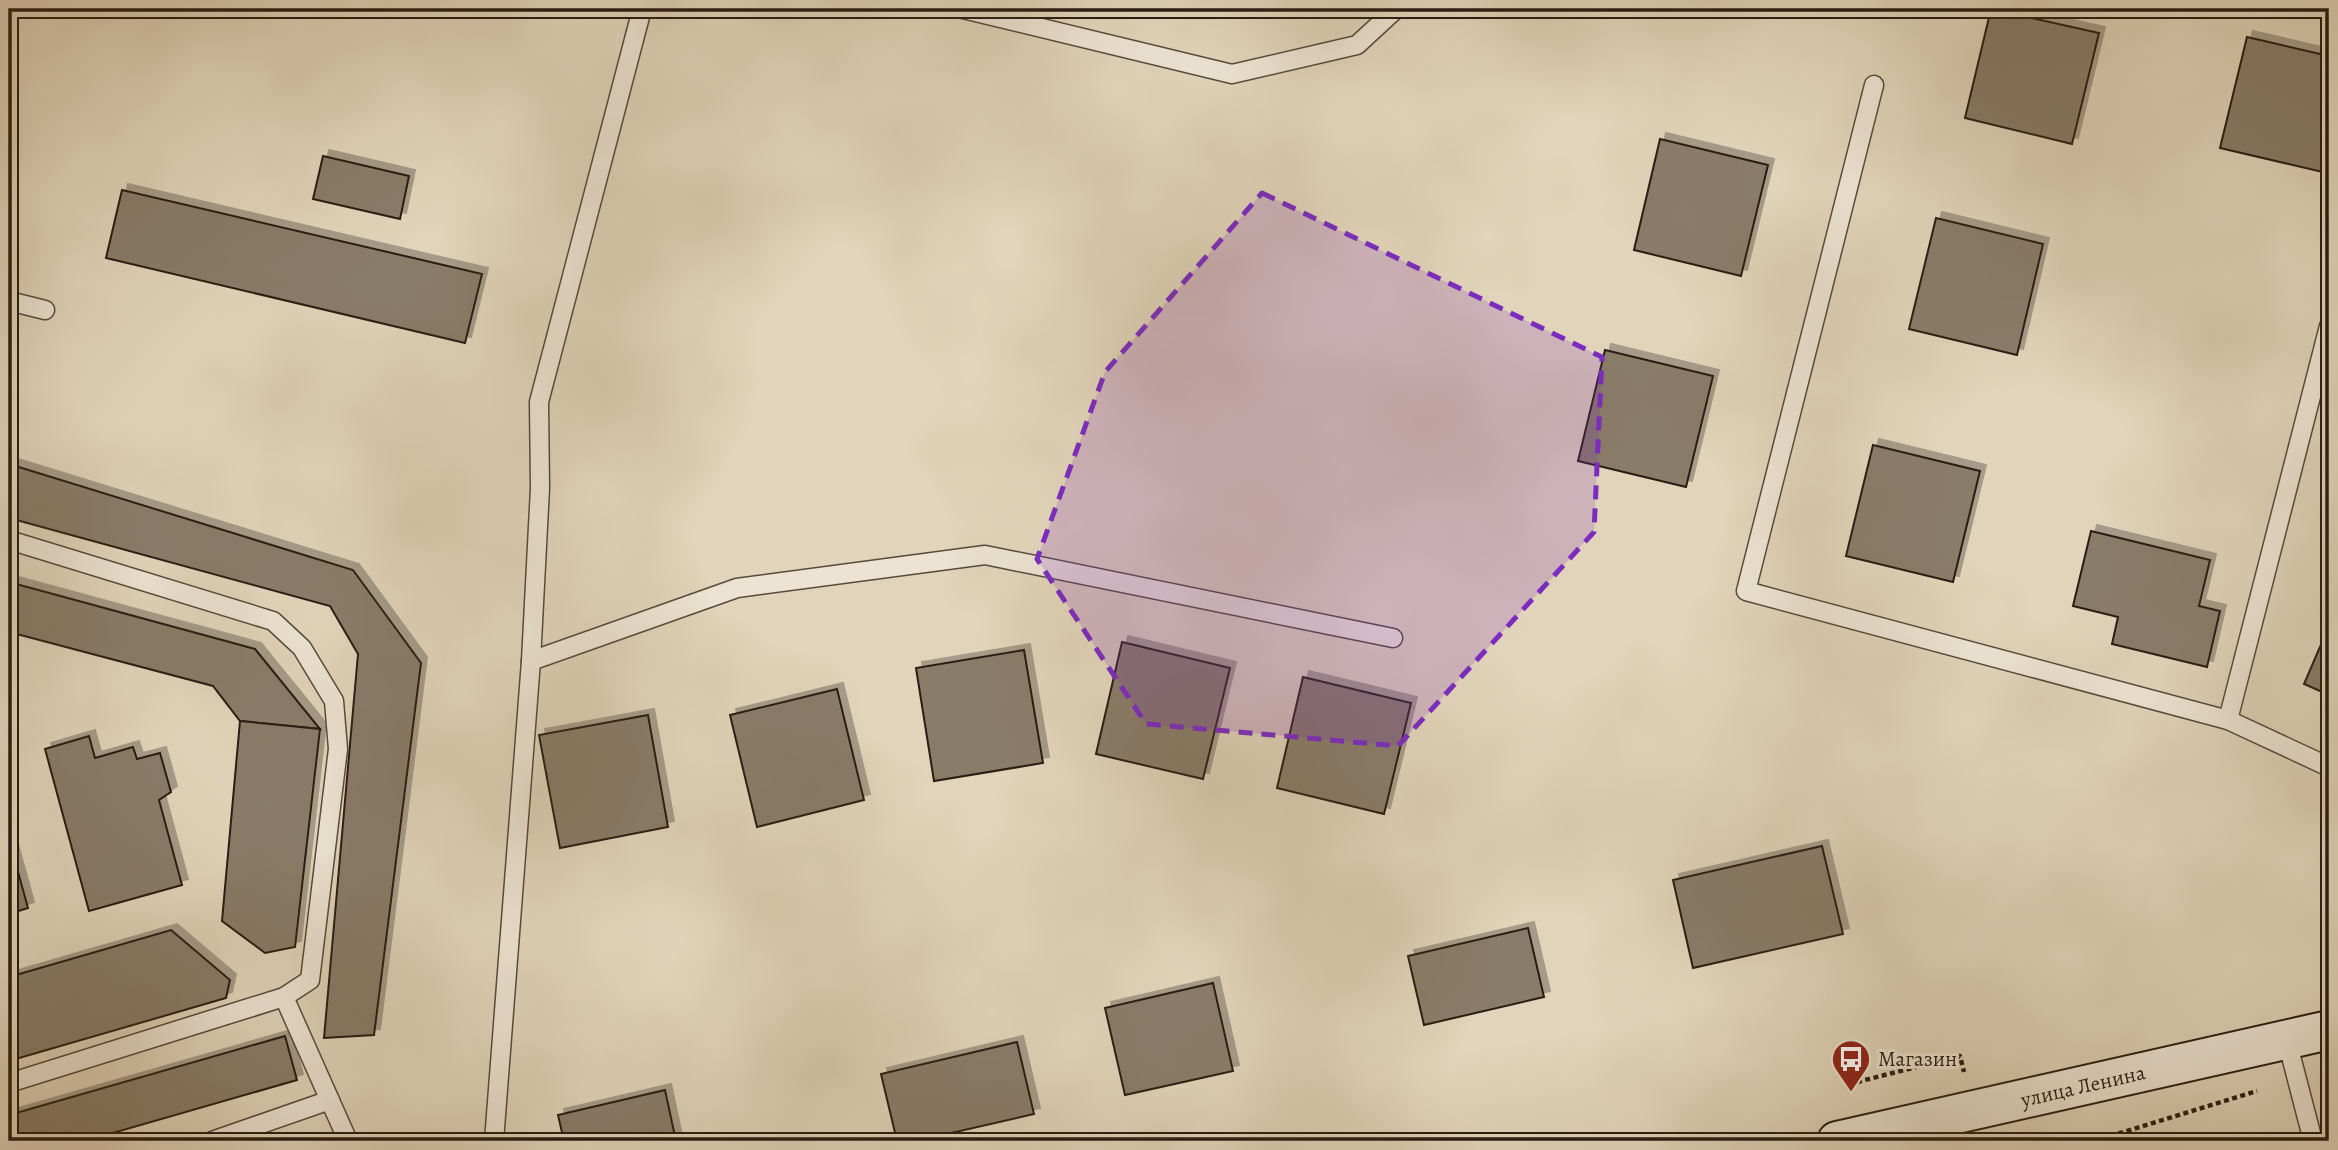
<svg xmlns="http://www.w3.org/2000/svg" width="2338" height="1150" viewBox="0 0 2338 1150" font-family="Alegreya,serif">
	<defs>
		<filter id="shadow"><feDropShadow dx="6" dy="-6" stdDeviation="0" flood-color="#0004"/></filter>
	</defs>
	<rect width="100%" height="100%" fill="#e1d4ba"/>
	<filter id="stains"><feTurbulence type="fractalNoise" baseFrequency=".00286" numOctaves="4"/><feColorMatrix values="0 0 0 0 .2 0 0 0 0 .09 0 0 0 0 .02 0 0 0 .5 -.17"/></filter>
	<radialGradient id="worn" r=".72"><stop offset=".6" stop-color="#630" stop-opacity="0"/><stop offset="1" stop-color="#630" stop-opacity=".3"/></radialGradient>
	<g fill="#897c69" stroke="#291c12" stroke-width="2" filter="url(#shadow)">
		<path d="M1991 9 2099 33 2072 144 1965 118Z"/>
		<path d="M2247 37 2329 56V163L2327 173 2220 148Z"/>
		<path d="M1660 139 1768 165 1741 276 1634 250Z"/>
		<path d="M323 156 409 176 400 219 313 199Z"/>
		<path d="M122 190 482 274 465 343 106 258Z"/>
		<path d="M1936 218 2043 244 2017 355 1909 329Z"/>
		<path d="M1605 350 1713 376 1686 487 1578 461Z"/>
		<path d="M1873 445 1980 471 1953 582 1846 556Z"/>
		<path d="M9 464 353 570 421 663 374 1035 324 1038 358 654 330 606 9 518Z"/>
		<path d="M2091 531 2210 560 2199 606 2220 611 2207 667 2112 644 2118 617 2073 606Z"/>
		<path d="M9 582 255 649 320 729 240 721 213 686 9 632Z"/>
		<path d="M2329 626V695L2304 684Z"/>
		<path d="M1122 642 1230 668 1203 779 1096 754Z"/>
		<path d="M1024 650 1043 763 934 781 916 668Z"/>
		<path d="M1303 677 1411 703 1384 814 1277 788Z"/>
		<path d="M837 689 864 800 757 827 730 715Z"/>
		<path d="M648 715 668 827 560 848 539 735Z"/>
		<path d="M240 721 320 729 295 947 265 953 222 921Z"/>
		<path d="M89 736 95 758 133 747 137 759 160 753 171 792 159 800 182 885 89 911 45 749Z"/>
		<path d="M9 839 28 908 9 914Z"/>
		<path d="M1822 846 1843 934 1693 968 1673 880Z"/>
		<path d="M1528 928 1544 997 1424 1025 1408 956Z"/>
		<path d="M171 930 230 980 226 998 9 1061V977Z"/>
		<path d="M1213 983 1233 1071 1125 1095 1105 1008Z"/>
		<path d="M285 1036 297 1080 85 1141H9V1115Z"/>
		<path d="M1017 1042 1034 1114 916 1141H897L881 1074Z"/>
		<path d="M665 1090 676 1141H564L558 1115Z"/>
	</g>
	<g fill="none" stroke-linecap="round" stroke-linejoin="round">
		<g stroke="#574a3c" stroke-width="21">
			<g id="lane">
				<path d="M963 9 1232 74 1357 45 1396 9"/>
				<path d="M1874 85 1746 591 2228 720 2329 767"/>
				<path d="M9 301 45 310"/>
				<path d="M9 540 273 621 302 648 334 701 338 749 310 980 284 997 9 1083"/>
				<path d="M531 661 737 588 985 555 1393 638"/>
				<path d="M2228 720 2329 326"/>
				<path d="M284 997 348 1141"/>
				<path d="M2287 1041 2313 1141"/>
				<path d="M212 1141 330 1100"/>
				<path d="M494 1141 531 661 540 488 539 402 642 9"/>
			</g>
		</g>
		<g stroke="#291c12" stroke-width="42">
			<path id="secondary" d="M1837 1141 2329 1030"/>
		</g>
		<g stroke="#291c12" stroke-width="4.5" stroke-dasharray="5 3.5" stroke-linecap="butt">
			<path d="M1857 1082 1960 1056 1964 1072"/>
			<path d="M2094 1141 2257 1091"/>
		</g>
		<use href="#lane" stroke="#ece3d2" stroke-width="18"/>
		<use href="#secondary" stroke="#ece3d2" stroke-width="38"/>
	</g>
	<path fill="#7b2cbf" fill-opacity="0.2" stroke="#7b2cbf" stroke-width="5" stroke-dasharray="14 9" stroke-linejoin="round" d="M1262 193 1602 357 1594 532 1398 746 1146 724 1037 559 1105 372Z"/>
	<defs>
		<g id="bus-pin" transform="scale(2.0125)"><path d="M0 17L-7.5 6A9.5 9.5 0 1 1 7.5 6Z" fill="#8f2418" stroke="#ece3d2"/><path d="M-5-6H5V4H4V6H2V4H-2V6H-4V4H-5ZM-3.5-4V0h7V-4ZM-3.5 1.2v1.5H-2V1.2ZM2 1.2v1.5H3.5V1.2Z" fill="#fff"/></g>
	</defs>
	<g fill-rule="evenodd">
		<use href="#bus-pin" x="1851" y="1059"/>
	</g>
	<g text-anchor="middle" stroke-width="6" stroke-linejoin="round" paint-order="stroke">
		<g font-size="21" fill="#291c12" stroke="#ece3d2" text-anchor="start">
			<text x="1878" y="1066">Магазин</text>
		</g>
		<g font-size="21" fill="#291c12" stroke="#ece3d2">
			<text transform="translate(2083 1086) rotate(-13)" y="7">улица Ленина</text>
		</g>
	</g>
	<rect width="2338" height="1150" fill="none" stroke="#e1d4ba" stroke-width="35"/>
	<rect x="10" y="10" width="2317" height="1129" fill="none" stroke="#291c12" stroke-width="3.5"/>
	<rect x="18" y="18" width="2303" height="1115" fill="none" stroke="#291c12" stroke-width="2"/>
	<rect width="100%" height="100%" filter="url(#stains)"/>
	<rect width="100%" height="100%" fill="url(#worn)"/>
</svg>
